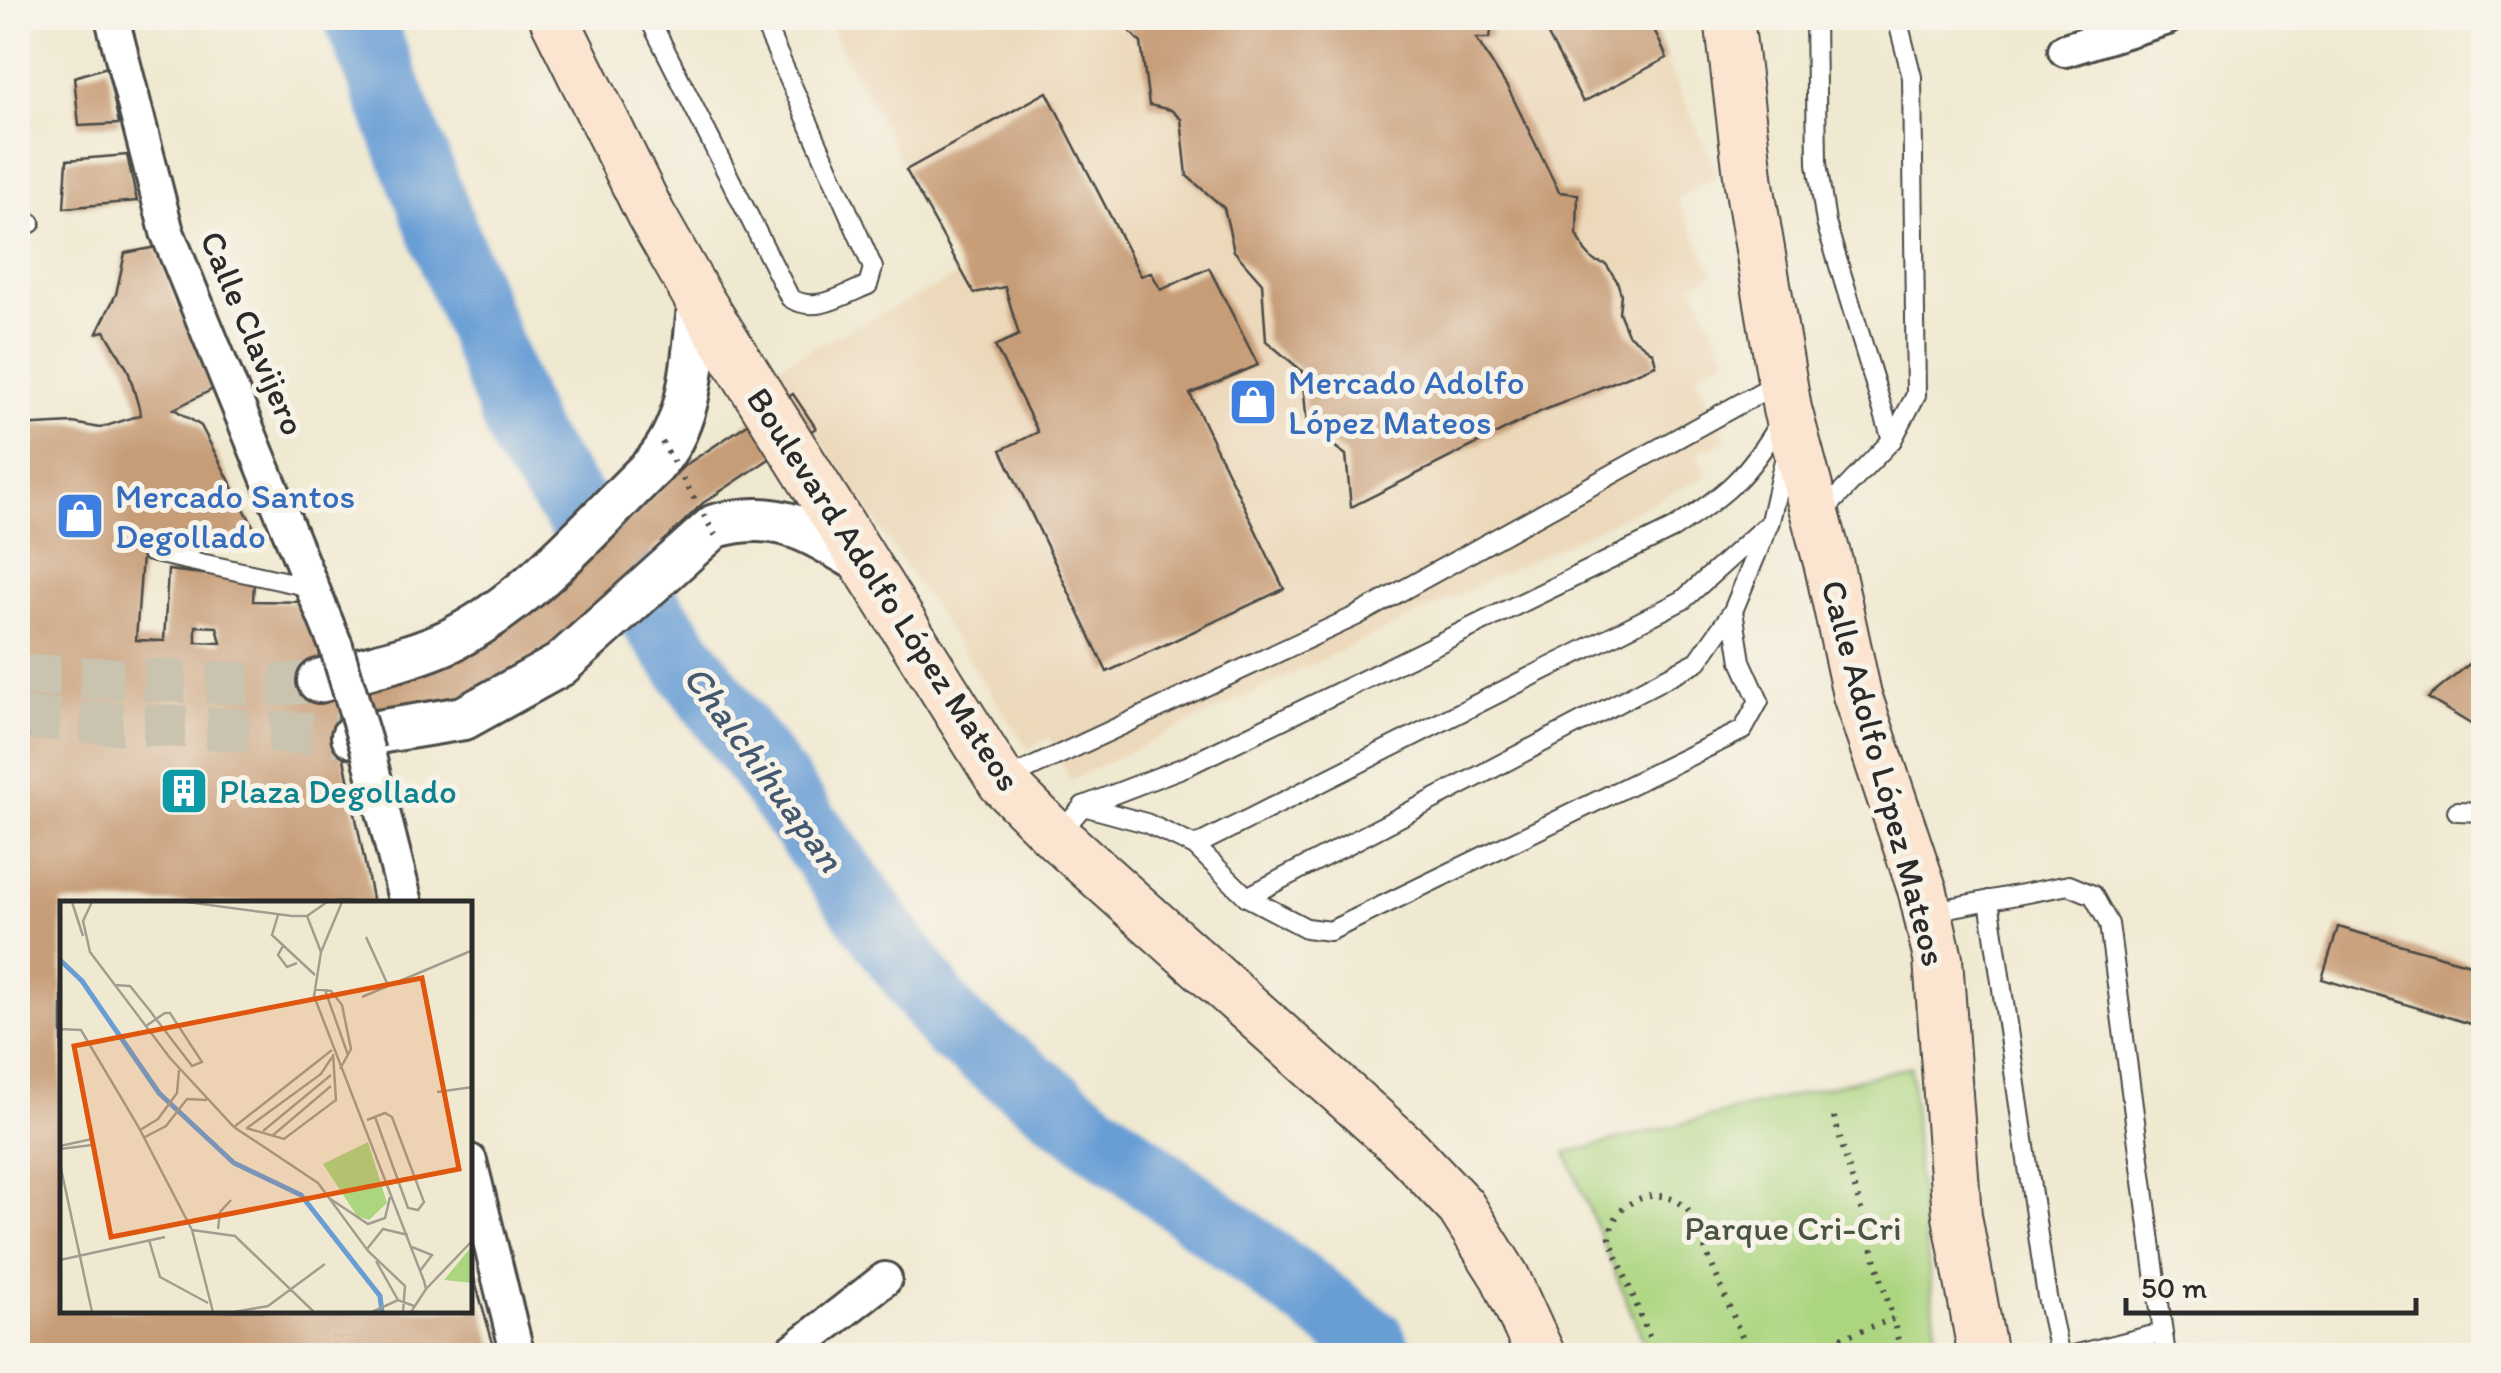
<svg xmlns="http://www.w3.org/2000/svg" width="2501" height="1373" viewBox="0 0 2501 1373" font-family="Itim,sans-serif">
	<rect width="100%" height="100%" fill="#f7f3e8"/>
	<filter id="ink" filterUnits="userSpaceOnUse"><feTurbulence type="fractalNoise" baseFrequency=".01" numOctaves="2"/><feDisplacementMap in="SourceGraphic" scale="20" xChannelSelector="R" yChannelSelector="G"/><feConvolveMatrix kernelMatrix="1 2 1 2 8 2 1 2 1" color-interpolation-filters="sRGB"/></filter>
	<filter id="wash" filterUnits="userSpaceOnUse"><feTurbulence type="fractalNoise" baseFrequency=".0048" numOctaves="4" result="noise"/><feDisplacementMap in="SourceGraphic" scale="40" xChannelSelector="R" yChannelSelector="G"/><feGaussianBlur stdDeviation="2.25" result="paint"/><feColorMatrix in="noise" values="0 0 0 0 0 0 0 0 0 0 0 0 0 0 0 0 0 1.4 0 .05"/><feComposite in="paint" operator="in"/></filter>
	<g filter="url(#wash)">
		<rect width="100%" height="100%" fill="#f0e9d1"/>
		<path fill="#ecd8ba" d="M826 18H1647L1718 175 1677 199 1714 273 1693 284 1727 357 1696 373 1727 440 1698 452 1707 476 1070 780 1049 736 1029 750 772 368 961 274Z"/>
		<path fill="#acd580" stroke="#6c8056" stroke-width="2.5" d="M1911 1066 1917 1167 1939 1355H1649L1566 1153Z"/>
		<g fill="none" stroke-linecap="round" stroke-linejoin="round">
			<path stroke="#699ed5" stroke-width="70" d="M359 18 525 440 952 1027 1371 1341 1379 1356"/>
		</g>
		<g id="blocks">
			<g fill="#c79d78" fill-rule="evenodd">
				<path d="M1117 18H1480L1491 31 1490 38H1476L1509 90 1559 192 1578 194 1577 234 1585 251 1594 261 1606 264 1617 281 1621 294 1619 312 1628 334 1653 353 1656 365 1542 411 1351 507 1346 455 1307 426 1302 371 1266 341 1262 283 1234 251 1224 208 1187 176 1181 119 1171 110 1149 105 1141 43Z"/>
				<path d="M1539 18H1649L1667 58 1583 102Z"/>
				<path d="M107 67 119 124 79 126 74 77Z"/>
				<path d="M1047 92 1141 276 1151 272 1161 290 1209 268 1258 365 1190 394 1284 589 1107 672 1001 450 1038 432 995 346 1019 335 1005 287 974 293 906 170Z"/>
				<path d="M127 155 137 201 64 208 67 160Z"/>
				<path d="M157 247 178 307 223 384 174 409 201 426 262 543H143L136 640 164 641 168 570 254 580 253 601 308 602 328 690 543 601 684 466 793 394 816 428 703 503 564 638 456 703 338 729 373 903H62V1310H470L471 1268 495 1350 466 1356H18V426L73 423 100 428 141 415 128 370 105 331 97 333 116 294 125 253ZM196 626 217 627 221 643 196 642Z"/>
				<path d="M2484 652V732L2428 698Z"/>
				<path d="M2338 927 2484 968V1028L2322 979Z"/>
			</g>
		</g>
	</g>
	<g filter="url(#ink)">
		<use href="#blocks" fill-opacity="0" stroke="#494844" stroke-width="2.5"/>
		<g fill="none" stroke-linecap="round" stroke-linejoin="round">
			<g stroke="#c9c3b0" stroke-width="42" stroke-dasharray="42 21" stroke-linecap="butt">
				<path d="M18 675 285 685 319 681"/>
				<path d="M18 718 353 736"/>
			</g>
			<g stroke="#494844" stroke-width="22">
				<g id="service">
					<path d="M649 18 790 298C816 314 841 296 868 285L873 268 762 18"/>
					<path d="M1815 18 1817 163 1826 223 1892 440"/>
					<path d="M18 223H31"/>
					<path d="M1820 515 1892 440 1916 395 1912 77 1897 18"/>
					<path d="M150 552 315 588"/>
					<path d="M1007 779 1356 616 1779 382"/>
					<path d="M1083 806 1146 823 1195 846 1247 897 1306 928 1330 931 1743 730 1759 701 1741 661 1733 611 1770 521 1785 456"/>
					<path d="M2457 811 2484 812"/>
					<path d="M1057 837 1083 806 1187 766 1673 529C1728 493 1747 477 1781 420"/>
					<path d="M1195 846 1683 600 1763 528"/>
					<path d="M1247 897 1698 661 1733 611"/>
					<path d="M1989 900 2047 1297 2060 1356"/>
					<path d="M1928 912 2069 885 2093 895 2109 924 2166 1356"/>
					<path d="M2070 1356 2161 1333"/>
				</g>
			</g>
			<g stroke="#494844" stroke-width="38">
				<g id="minor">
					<path d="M112 18 167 232 336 646"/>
					<path d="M2065 50 2167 18"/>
					<path d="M368 752 406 903"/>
					<path d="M470 1161 518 1356"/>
					<path d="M786 1356 885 1279"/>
				</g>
			</g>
			<g stroke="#494844" stroke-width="48">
				<g id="tertiary">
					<path d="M319 681C362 668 411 659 451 640 530 600 590 527 653 466 694 421 692 358 700 301"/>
					<path d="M353 736 464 718 560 665 715 526C777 509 806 529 859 560"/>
				</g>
			</g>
			<g stroke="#494844" stroke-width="52">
				<g id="secondary">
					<path d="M554 18 651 215 700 301 1002 782 1057 837 1407 1150 1461 1207 1505 1277 1541 1356"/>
					<path d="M1729 18 1749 184 1787 409 1829 566 1857 695 1923 892 1938 959 1957 1216 1983 1356"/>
				</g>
			</g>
			<g stroke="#494844" stroke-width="6" stroke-dasharray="2.5 8" stroke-linecap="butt">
				<path d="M18 737 29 738"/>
				<path d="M1834 1117 1893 1319"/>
				<path d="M1657 1356 1610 1239C1610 1198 1666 1180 1690 1213L1750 1356"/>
				<path d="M1792 1356 1893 1319 1902 1356"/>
			</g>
			<use href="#service" stroke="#fff" stroke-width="18"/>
			<use href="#minor" stroke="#fff" stroke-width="32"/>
			<use href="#tertiary" stroke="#fff" stroke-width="42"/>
			<use href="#secondary" stroke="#fce5d0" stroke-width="48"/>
			<g stroke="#494844" stroke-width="38" stroke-linecap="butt">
				<path id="minor-bridge" d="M336 646 368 752"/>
			</g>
			<path stroke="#494844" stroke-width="6" stroke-dasharray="2.5 8" stroke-linecap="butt" d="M662 442 718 540"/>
			<use href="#minor-bridge" stroke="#fff" stroke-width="32"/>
		</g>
	</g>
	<defs>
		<g id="shop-square" transform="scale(2.5)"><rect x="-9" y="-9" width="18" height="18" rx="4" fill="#3f7fe0" stroke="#f7f3e8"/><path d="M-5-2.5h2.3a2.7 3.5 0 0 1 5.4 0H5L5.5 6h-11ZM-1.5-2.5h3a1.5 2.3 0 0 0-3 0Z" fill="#fff"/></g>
		<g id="building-square" transform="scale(2.5)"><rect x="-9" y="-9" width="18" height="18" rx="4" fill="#0f9aa8" stroke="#f7f3e8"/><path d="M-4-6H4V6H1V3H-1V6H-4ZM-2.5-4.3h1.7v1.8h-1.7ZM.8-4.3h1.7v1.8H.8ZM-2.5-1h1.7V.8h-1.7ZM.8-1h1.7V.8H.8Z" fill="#fff"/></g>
	</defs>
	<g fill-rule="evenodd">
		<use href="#shop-square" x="1253" y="402"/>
		<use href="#shop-square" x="80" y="516"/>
		<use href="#building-square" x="184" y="791"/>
	</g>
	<g text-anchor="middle" stroke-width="10" stroke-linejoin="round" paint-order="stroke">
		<g font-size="35" fill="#2b2b2b" stroke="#f7f3e8">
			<text transform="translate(253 333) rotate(67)" y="12">Calle Clavijero</text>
			<text transform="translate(884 589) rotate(57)" y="12">Boulevard Adolfo López Mateos</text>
			<text transform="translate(1884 773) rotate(75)" y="12">Calle Adolfo López Mateos</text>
		</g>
		<g font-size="35" fill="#366cbe" stroke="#f7f3e8" text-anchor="start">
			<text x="1288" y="394">Mercado Adolfo<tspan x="1288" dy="40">López Mateos</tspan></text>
			<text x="115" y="508">Mercado Santos<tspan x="115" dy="40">Degollado</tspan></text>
		</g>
		<g font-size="35" fill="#0d838f" stroke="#f7f3e8" text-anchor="start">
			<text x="219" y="803">Plaza Degollado</text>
		</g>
		<g font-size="35" fill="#4b5640" stroke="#f7f3e8">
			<text x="1793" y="1240">Parque Cri-Cri</text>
		</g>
		<g font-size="38" font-style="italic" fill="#44596f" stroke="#f7f3e8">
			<text transform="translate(764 768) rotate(54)" y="13">Chalchihuapan</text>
		</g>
	</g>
	<g transform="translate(60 901)">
		<rect width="412" height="412" fill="#f0e9d1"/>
		<path d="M308 241 327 302 309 319 297 315 263 263ZM412 345V382L384 379Z" fill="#acd580"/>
		<path fill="none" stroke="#699ed5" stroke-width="5" d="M0 59 22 80 99 192 174 262 241 294 320 395 322 411"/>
		<path fill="none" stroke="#a19d8f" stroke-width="2.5" d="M12 1 23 35M32 1 23 20 30 51 110 157 174 226 258 282 308 350 345 385 343 411M127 1 232 15H247L267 1M282 1 261 51 254 95 364 380 366 388 351 411M218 14 212 34 255 74M247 15 261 51M306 36 327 82M223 45 218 54 227 66 237 62M54 84 70 85 91 111 96 118 132 165 142 161 110 112H105L96 118 86 125M254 88 271 90 282 104 291 148 280 168M265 89 288 154M302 96 413 49M0 128 21 129 78 225 132 329 153 411M377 191 413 186M307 219 325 212 332 216 364 301 358 309 348 307 315 216M174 226 272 149M186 227 224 238 276 199 273 153M187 227 261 173 272 156M80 229 98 218 117 192 119 169M203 230 271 174M212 235 271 185M83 237 106 225 127 198 147 199M0 245 32 238M0 248 32 244M0 263 32 411M269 297 308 323 325 317 330 296M158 328 160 311 171 299M132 329 175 335 254 411M89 339 100 376 148 402M352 346 372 354 360 370M307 348 323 328 348 334M0 359 105 336M316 360 338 399M366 388 413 339M174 411 208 405 265 363M312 411 338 399 354 405"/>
		<path fill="#df570e" fill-opacity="0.15" stroke="#df570e" stroke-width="5" d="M362 77 399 268 51 336 14 145Z"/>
		<rect width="412" height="412" fill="none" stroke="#2b2b2b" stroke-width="5"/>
	</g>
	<rect width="2501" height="1373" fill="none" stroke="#f7f3e8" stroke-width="60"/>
	<path d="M2126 1298v15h290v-15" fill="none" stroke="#2b2b2b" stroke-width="5"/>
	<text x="2141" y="1298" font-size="30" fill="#2b2b2b" stroke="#f7f3e8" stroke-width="8" paint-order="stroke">50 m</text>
</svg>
